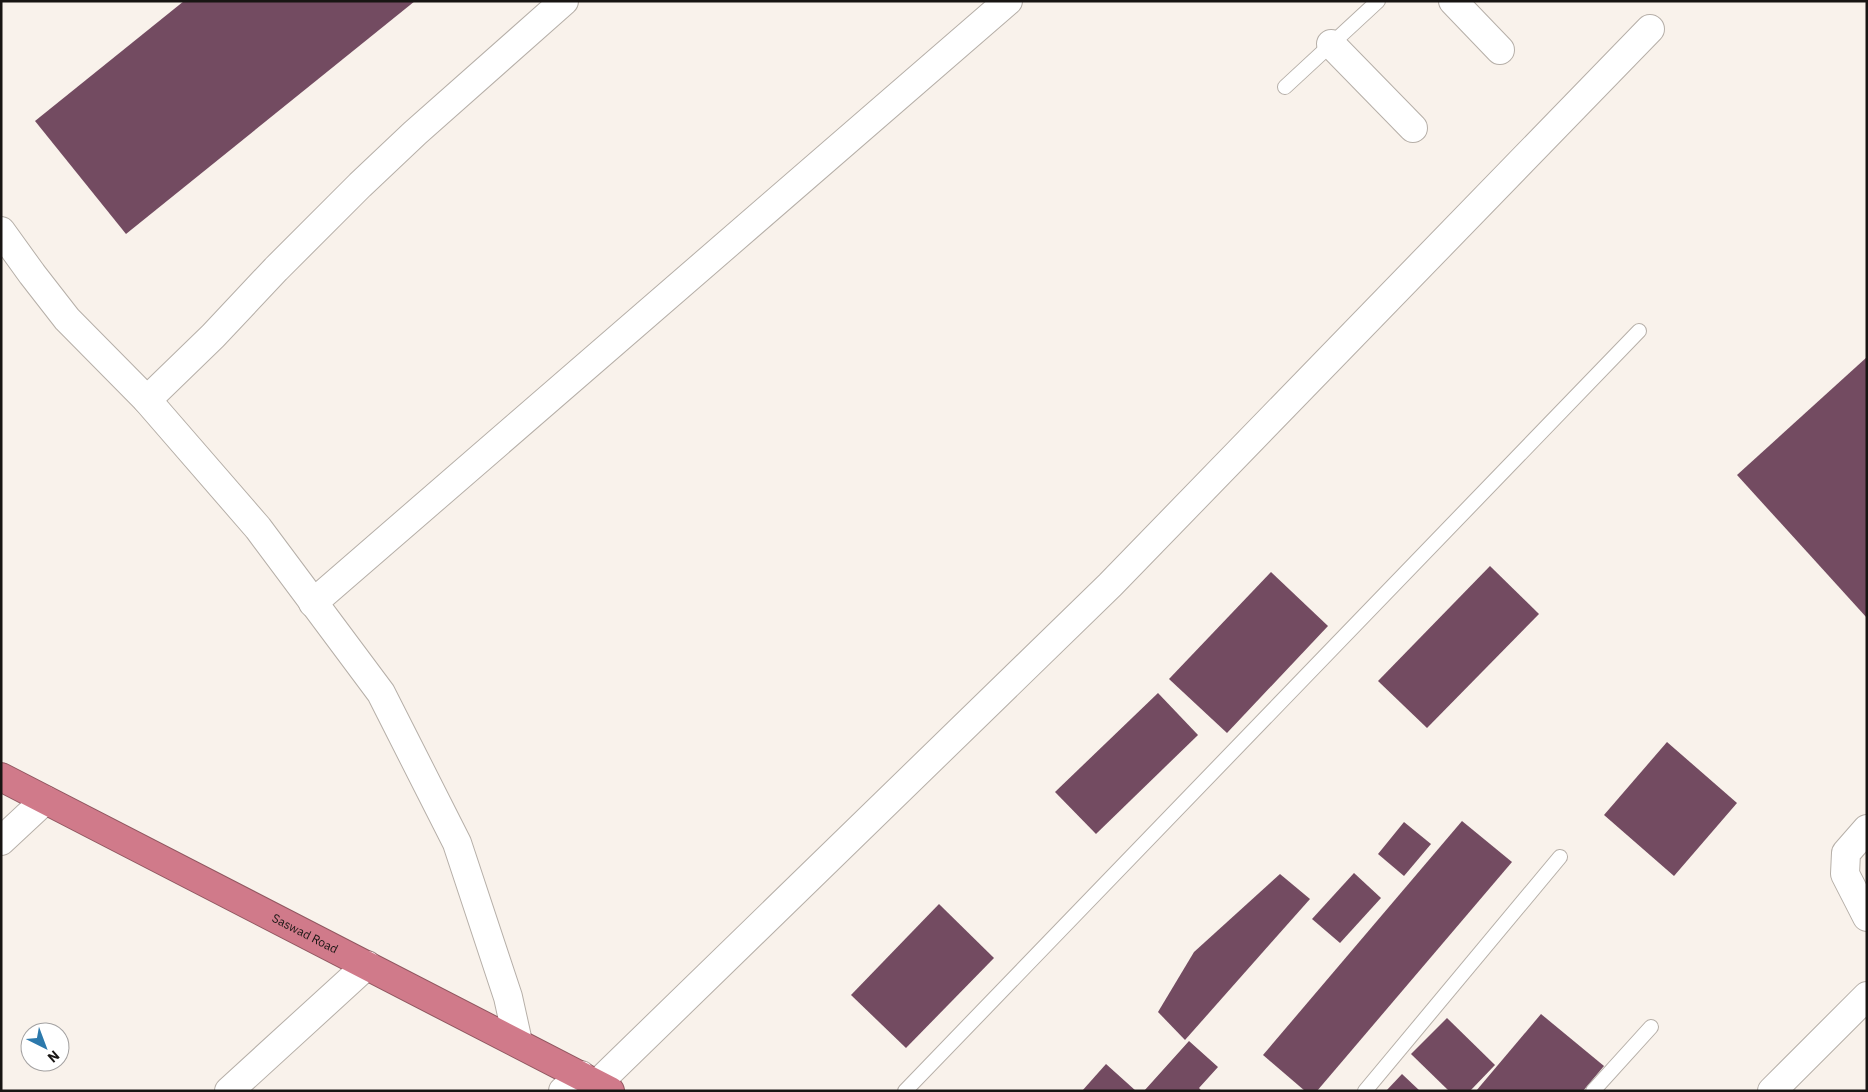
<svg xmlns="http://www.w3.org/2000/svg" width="1868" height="1092" viewBox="0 0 1868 1092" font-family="'IBM Plex Sans',sans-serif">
	<rect width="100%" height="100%" fill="#f9f2eb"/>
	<g fill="#734b61">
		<path d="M184 1H415L126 234 35 121Z"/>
		<path d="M1867 357V618L1737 475Z"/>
		<path d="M1490 566 1539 614 1427 728 1378 681Z"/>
		<path d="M1271 572 1328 626 1227 733 1169 679Z"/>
		<path d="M1158 693 1198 735 1096 834 1055 792Z"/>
		<path d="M1667 742 1737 803 1674 876 1604 815Z"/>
		<path d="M1462 821 1512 862 1317 1091H1305L1263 1055Z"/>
		<path d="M1404 822 1431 844 1404 876 1378 854Z"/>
		<path d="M1354 873 1381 898 1340 943 1312 919Z"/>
		<path d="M1280 874 1310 899 1185 1040 1158 1012 1194 952Z"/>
		<path d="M939 904 994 958 906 1048 851 995Z"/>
		<path d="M1541 1014 1604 1066 1583 1091H1476Z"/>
		<path d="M1447 1018 1495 1065 1470 1091H1449L1411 1054Z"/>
		<path d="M1189 1041 1218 1067 1199 1088 1202 1091H1144Z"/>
		<path d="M1106 1064 1136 1091H1082Z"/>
		<path d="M1402 1074 1420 1091H1386Z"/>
	</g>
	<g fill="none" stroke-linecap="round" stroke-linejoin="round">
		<g stroke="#b6afa8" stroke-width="16">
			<g id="lane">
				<path d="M1285 87 1378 1"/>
				<path d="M905 1091 1639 331"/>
				<path d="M1365 1091 1560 857"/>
				<path d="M1593 1091 1651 1027"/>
			</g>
		</g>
		<g stroke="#b6afa8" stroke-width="30">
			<g id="street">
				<path d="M1453 1 1500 50"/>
				<path d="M1331 44 1413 128"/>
				<path d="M1 231 32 274 67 319 147 400 258 528 381 693 457 843 508 997 518 1042"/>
				<path d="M147 400 213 336 276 269 360 185 415 133 564 1"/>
				<path d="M313 603 1008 1"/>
				<path d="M1867 829 1846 853 1845 874 1867 917"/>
				<path d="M1 841 45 800"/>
				<path d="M597 1084 1110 585 1650 29"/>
				<path d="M229 1091 367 965"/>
				<path d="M1772 1091 1867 996"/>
			</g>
		</g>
		<g stroke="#b6afa8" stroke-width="30">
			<path id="secondary" d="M563 1091 581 1075"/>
		</g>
		<g stroke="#905760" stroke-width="30">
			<g id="highway">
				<path id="s1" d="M1 777 610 1091"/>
			</g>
		</g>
		<use href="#lane" stroke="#fff" stroke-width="14"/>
		<use href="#street" stroke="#fff" stroke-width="28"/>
		<use href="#secondary" stroke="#fff" stroke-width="28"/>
		<use href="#highway" stroke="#d07a8a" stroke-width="28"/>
	</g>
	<g text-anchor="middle" stroke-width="5" stroke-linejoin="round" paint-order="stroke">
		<g font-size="12" fill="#181513" stroke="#fff">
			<text dy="4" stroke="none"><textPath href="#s1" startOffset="342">Saswad Road</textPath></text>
		</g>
	</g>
	<rect width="1868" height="1092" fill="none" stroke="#181513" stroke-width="5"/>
	<g transform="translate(45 1047) rotate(138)"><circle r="24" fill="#ffffff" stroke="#a3a1a1"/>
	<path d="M0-4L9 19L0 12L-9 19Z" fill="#2c79ac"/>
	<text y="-8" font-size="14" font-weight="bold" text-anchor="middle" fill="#181513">N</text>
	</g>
</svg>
